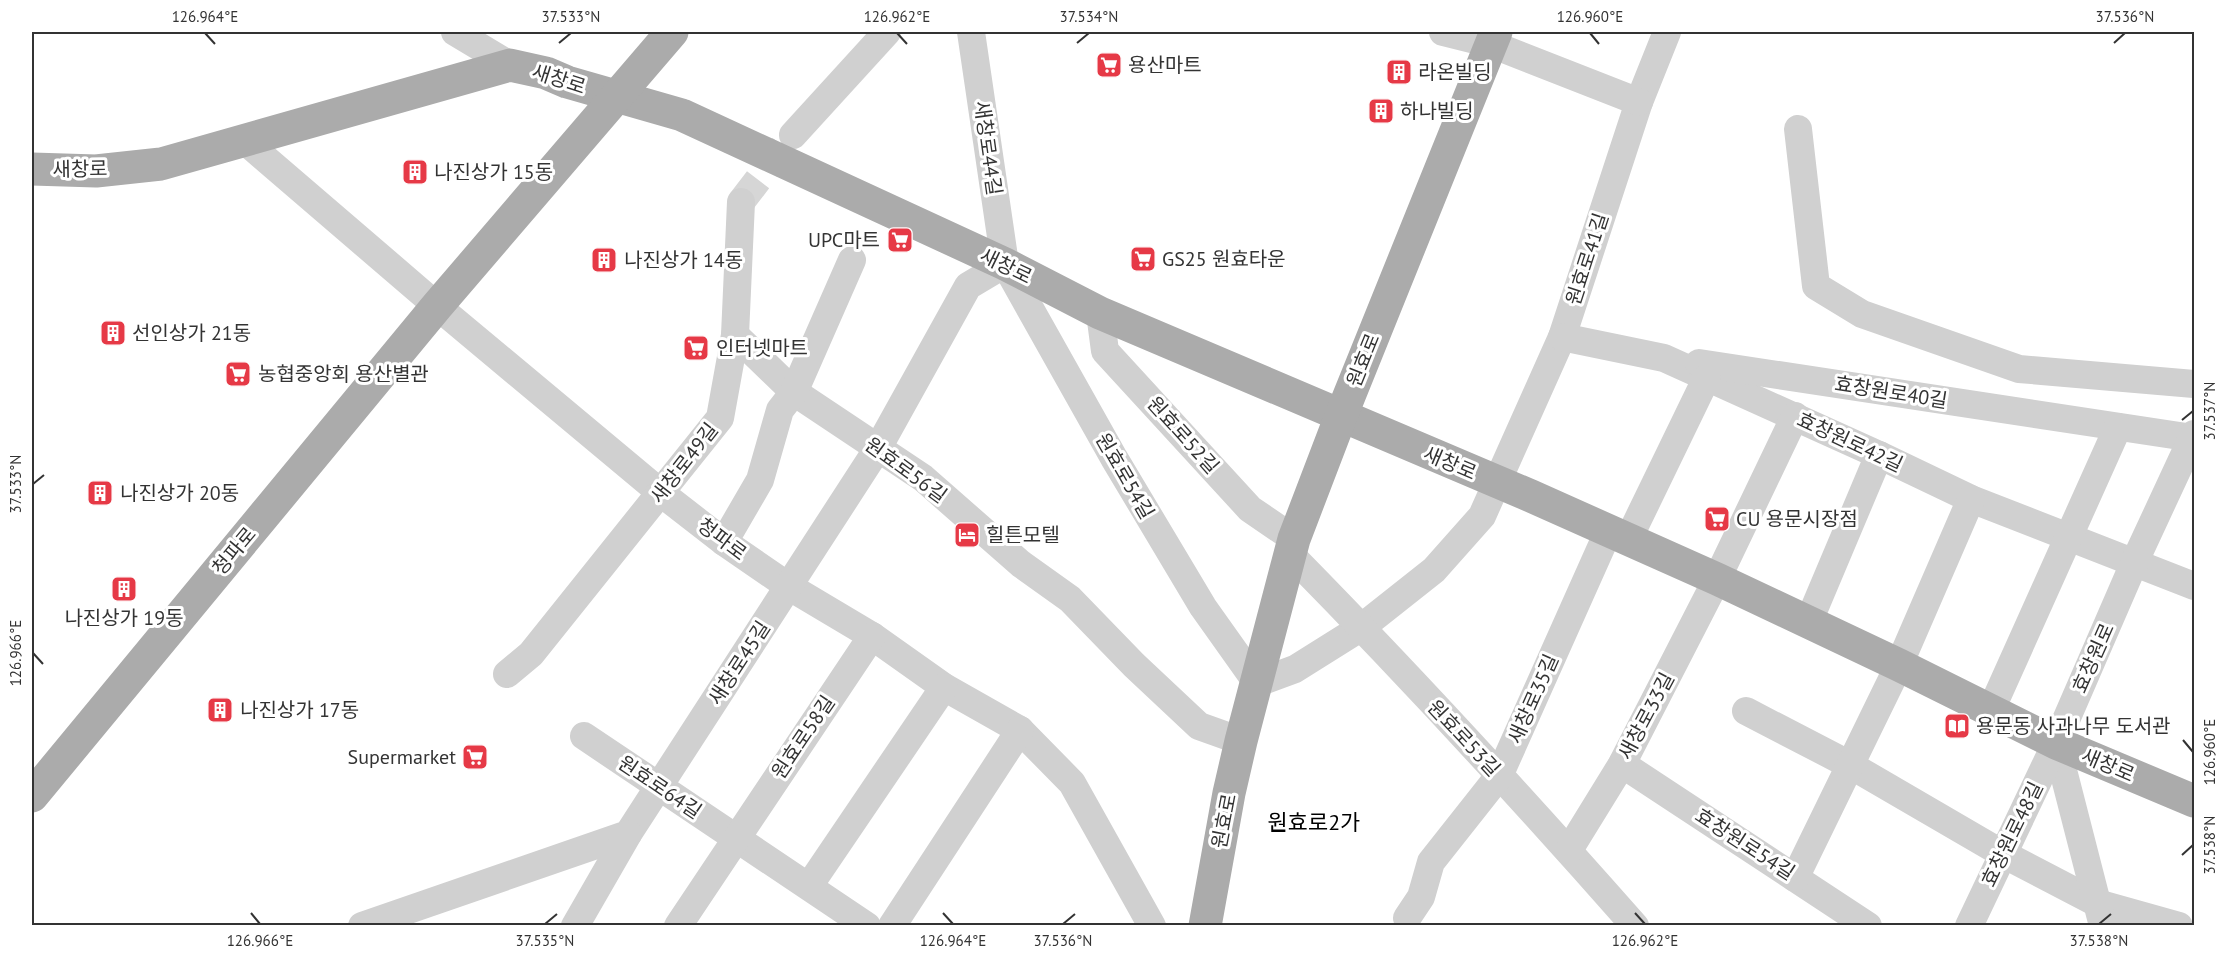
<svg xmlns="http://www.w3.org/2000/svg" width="2226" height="957" viewBox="0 0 2226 957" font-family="'PT Sans','Noto Sans KR',sans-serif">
	<rect width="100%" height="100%" fill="#fff"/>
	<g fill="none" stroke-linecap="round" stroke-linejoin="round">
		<path stroke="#d6d6d6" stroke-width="28" stroke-dasharray="28 14" stroke-linecap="butt" d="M741 202 788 141"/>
		<g stroke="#d0d0d0" stroke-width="28">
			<path d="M455 32 510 65"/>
			<path d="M971 32 1005 264 1114 458 1203 607 1257 683 1295 669 1362 627 1434 570 1482 516 1562 337 1639 102 1667 32"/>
			<path d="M1443 32 1491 44 1639 102"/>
			<path d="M1798 129 1816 286 1862 314 2019 369 2194 384"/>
			<path d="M793 135 887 32"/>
			<path d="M245 141 437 306 661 493 724 542 788 586 872 636 944 687 1020 730 1072 783 1152 926"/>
			<path d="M1100 313 1105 351 1250 509 1294 539"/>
			<path d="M735 335 794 392 923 478 1021 564 1070 599 1134 665 1199 726 1241 741"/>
			<path d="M1562 337 1664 358 1879 455 1971 499 2194 586"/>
			<path d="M1699 363 2193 438"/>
			<path d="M1628 540 1707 377"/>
			<path d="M724 542 760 480 780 410 794 392 852 260"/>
			<path d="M1290 554C1408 674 1523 799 1635 926"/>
			<path d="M1809 621 1879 455"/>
			<path d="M507 674 531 654 720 418 735 335 741 202"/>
			<path d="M1991 710 2118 427"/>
			<path d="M1746 711 1850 765 2003 854 2097 903 2179 926"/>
			<path d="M584 736 867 926"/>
			<path d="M2056 743 2103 926"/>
			<path d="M1622 764 1868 926"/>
			<path d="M1569 850 1622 764 1717 579 1795 416"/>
			<path d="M1795 878 1899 665 1971 499"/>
			<path d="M809 886 944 687"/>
			<path d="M1407 918 1421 897 1431 862 1499 776 1608 532"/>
			<path d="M362 926 628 834 878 448 968 286 1005 264"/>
			<path d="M575 926 628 834"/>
			<path d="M678 926 872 636"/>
			<path d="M892 926 1020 730"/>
			<path d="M1969 926 2056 743 2135 561 2194 434"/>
		</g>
		<g stroke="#ababab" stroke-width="33">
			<path d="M32 169 96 171 161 164 510 65 546 73 567 82 682 115 1005 264 1100 313 1531 496 1717 579 1899 665 2056 743 2194 801"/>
			<path d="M32 796 437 306 672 32"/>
			<path d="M1205 926 1229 793 1241 741 1294 539 1341 416 1496 32"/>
		</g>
	</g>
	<path fill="none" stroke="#333" stroke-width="2" d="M205 33 215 44M897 33 907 44M1590 33 1599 44M559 43 571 33M1077 43 1089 33M2114 43 2125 33M2182 420 2193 411M33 484 44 475M33 653 43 664M2183 740 2193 752M2182 855 2193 845M251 913 260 924M943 913 953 924M1635 913 1645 924M545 924 557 914M1063 924 1075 914M2099 924 2111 914"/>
	<defs>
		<g id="supermarket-square" transform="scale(1.35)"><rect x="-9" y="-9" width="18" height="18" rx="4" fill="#e63946" stroke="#fff"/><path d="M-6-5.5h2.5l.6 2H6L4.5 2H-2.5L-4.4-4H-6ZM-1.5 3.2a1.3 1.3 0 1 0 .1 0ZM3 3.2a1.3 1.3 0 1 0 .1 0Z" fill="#fff"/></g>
		<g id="building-square" transform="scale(1.35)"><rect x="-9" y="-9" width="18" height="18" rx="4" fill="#e63946" stroke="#fff"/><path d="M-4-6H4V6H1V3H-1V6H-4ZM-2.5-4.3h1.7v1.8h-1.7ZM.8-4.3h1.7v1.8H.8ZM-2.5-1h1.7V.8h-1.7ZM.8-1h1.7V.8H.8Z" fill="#fff"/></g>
		<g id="hotel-square" transform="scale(1.35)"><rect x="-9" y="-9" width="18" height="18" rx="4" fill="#e63946" stroke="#fff"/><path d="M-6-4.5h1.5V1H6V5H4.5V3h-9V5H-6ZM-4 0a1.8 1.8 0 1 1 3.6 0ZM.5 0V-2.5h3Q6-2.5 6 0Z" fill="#fff"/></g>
		<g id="library-square" transform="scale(1.35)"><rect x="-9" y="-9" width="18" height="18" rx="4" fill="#e63946" stroke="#fff"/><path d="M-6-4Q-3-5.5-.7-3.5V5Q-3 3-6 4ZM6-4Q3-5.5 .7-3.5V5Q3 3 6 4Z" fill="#fff"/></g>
	</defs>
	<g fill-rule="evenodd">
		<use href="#supermarket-square" x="1109" y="65"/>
		<use href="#building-square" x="1399" y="72"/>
		<use href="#building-square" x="1381" y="111"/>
		<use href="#building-square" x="415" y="172"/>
		<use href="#supermarket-square" x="900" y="240"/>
		<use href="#supermarket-square" x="1143" y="259"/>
		<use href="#building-square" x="604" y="260"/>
		<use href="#building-square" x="113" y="333"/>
		<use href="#supermarket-square" x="696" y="348"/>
		<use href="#supermarket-square" x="238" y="374"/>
		<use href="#building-square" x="100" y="493"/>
		<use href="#supermarket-square" x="1717" y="519"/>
		<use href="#hotel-square" x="967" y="535"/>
		<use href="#building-square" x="124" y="589"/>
		<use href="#building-square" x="220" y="710"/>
		<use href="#library-square" x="1957" y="726"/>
		<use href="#supermarket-square" x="475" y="757"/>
	</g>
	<g text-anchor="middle" stroke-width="6" stroke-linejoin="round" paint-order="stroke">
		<g font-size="20" fill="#333" stroke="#fff" text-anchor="start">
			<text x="1128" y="72">용산마트</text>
			<text x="1418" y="79">라온빌딩</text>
			<text x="1400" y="118">하나빌딩</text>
			<text x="434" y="179">나진상가 15동</text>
			<text x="880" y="247" text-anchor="end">UPC마트</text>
			<text x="1162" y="266">GS25 원효타운</text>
			<text x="624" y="267">나진상가 14동</text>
			<text x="132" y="340">선인상가 21동</text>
			<text x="716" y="355">인터넷마트</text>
			<text x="258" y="381">농협중앙회 용산별관</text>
			<text x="120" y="500">나진상가 20동</text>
			<text x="1736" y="526">CU 용문시장점</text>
			<text x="986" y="542">힐튼모텔</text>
			<text x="124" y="625" text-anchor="middle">나진상가 19동</text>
			<text x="240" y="717">나진상가 17동</text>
			<text x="1976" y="733">용문동 사과나무 도서관</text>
			<text x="456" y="764" text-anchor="end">Supermarket</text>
		</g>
		<g font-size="20" fill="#333" stroke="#fff">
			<text transform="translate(559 79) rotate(18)" y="7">새창로</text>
			<text transform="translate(988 148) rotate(82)" y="7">새창로44길</text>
			<text transform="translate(80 169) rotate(-1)" y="7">새창로</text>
			<text transform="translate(1587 259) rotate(-72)" y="7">원효로41길</text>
			<text transform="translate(1006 266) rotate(26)" y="7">새창로</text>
			<text transform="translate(1363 360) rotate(-68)" y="7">원효로</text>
			<text transform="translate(1891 392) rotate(9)" y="7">효창원로40길</text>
			<text transform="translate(1183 435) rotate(48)" y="7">원효로52길</text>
			<text transform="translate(1850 442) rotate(25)" y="7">효창원로42길</text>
			<text transform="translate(684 463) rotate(-52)" y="7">새창로49길</text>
			<text transform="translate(1450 463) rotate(23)" y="7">새창로</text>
			<text transform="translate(906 470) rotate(36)" y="7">원효로56길</text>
			<text transform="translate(1125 476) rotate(60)" y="7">원효로54길</text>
			<text transform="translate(722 539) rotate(37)" y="7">청파로</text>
			<text transform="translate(234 551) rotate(-50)" y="7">청파로</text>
			<text transform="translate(2093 658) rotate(-66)" y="7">효창원로</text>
			<text transform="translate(739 663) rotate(-57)" y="7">새창로45길</text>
			<text transform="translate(1533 699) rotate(-66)" y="7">새창로35길</text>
			<text transform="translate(1646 716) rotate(-62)" y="7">새창로33길</text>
			<text transform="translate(803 737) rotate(-56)" y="7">원효로58길</text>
			<text transform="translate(1464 738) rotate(47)" y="7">원효로53길</text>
			<text transform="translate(2108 765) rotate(23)" y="7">새창로</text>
			<text transform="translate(660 787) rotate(34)" y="7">원효로64길</text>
			<text transform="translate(1224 821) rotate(-79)" y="7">원효로</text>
			<text transform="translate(2012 834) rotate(-64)" y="7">효창원로48길</text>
			<text transform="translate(1745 844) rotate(33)" y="7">효창원로54길</text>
		</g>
		<g font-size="22" fill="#000" stroke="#fff">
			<text x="1314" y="830">원효로2가</text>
		</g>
	</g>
	<rect width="2226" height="957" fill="none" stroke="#ffffff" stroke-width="66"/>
	<rect x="33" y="33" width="2160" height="891" fill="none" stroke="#333" stroke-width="2"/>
	<g font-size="15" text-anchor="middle" fill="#333">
		<text x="205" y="22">126.964°E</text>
		<text x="571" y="22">37.533°N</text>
		<text x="897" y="22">126.962°E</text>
		<text x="1089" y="22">37.534°N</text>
		<text x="1590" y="22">126.960°E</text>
		<text x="2125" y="22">37.536°N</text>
		<text transform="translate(2210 411) rotate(-90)" y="5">37.537°N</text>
		<text transform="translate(16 484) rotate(-90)" y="5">37.533°N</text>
		<text transform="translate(16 653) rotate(-90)" y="5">126.966°E</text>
		<text transform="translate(2210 752) rotate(-90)" y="5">126.960°E</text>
		<text transform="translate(2210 845) rotate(-90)" y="5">37.538°N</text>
		<text x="260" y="946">126.966°E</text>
		<text x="545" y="946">37.535°N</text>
		<text x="953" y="946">126.964°E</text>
		<text x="1063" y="946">37.536°N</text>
		<text x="1645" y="946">126.962°E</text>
		<text x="2099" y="946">37.538°N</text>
	</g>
</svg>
